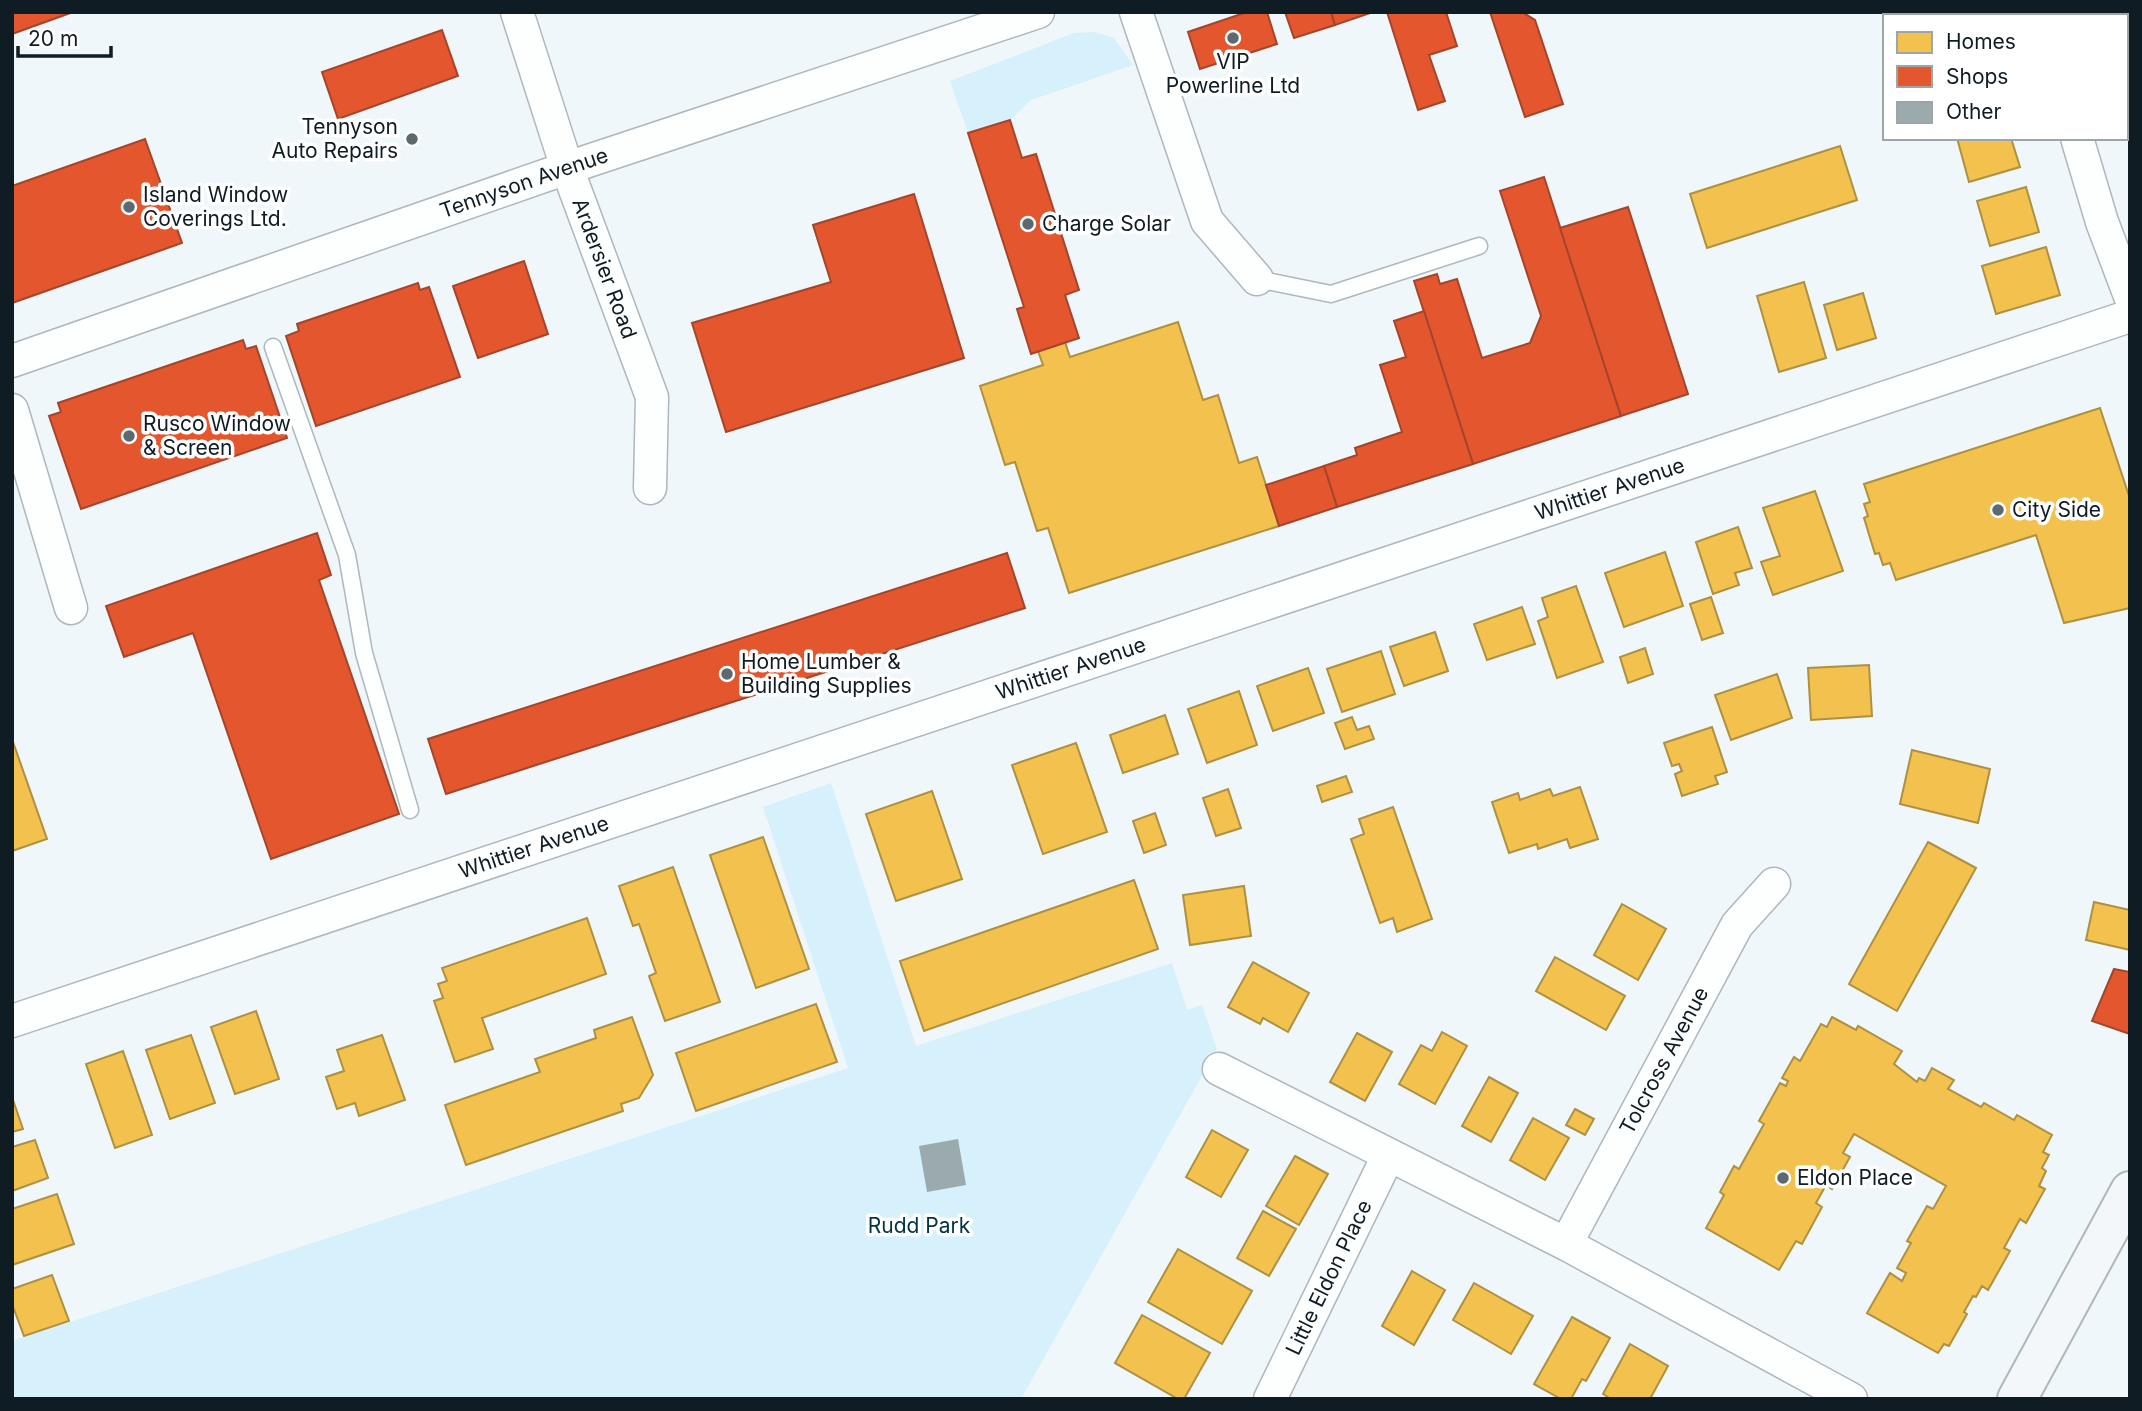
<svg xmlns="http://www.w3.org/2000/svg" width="2142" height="1411" viewBox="0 0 2142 1411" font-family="Inter,sans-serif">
	<rect width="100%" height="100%" fill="#eff7fa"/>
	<g fill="#d6f0fc">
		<path d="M1095 32 1114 38 1133 65 1031 100 1010 120 968 133 950 81 1074 33Z"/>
		<path d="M831 783 916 1046 1172 963 1187 1010 1202 1005 1217 1049 1021 1399H12V1341L848 1068 763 807Z"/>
	</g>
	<g fill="#f2c14e" stroke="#ae9041" stroke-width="2">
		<path d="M1902 12H1969L1970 16H1903Z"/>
		<path d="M1957 138H2011L2020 167 1969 182Z"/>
		<path d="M1840 146 1857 200 1707 248 1690 194Z"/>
		<path d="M2026 187 2039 232 1990 246 1977 201Z"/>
		<path d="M2046 247 2060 295 1996 314 1982 266Z"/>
		<path d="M1804 282 1826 358 1779 372 1757 296Z"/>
		<path d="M1863 293 1876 338 1837 350 1824 305Z"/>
		<path d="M1178 322 1203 400 1218 395 1239 463 1257 457 1279 526 1069 593 1048 528 1037 531 1015 462 1005 465 980 386 1043 365 1038 351 1065 342 1070 357Z"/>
		<path d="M2100 408 2130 499V608L2064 623 2036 535 1896 580 1890 563 1883 565 1879 553 1875 554 1864 518 1868 516 1864 504 1870 502 1864 484Z"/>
		<path d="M1815 491 1843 571 1773 595 1761 562 1780 556 1763 508Z"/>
		<path d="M1738 527 1752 568 1735 573 1739 585 1713 594 1696 542Z"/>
		<path d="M1665 552 1683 606 1624 627 1605 573Z"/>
		<path d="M1576 586 1603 662 1557 678 1538 621 1548 617 1542 598Z"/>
		<path d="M1711 597 1723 633 1702 640 1690 604Z"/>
		<path d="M1522 607 1535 644 1487 660 1474 624Z"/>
		<path d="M1435 632 1448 671 1404 686 1390 647Z"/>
		<path d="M1645 648 1653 674 1628 683 1620 657Z"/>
		<path d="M1381 651 1395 694 1342 712 1327 669Z"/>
		<path d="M1869 665 1872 716 1811 720 1808 668Z"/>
		<path d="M1308 668 1324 713 1273 731 1257 686Z"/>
		<path d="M1777 674 1792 718 1731 740 1715 695Z"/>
		<path d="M1239 691 1257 745 1207 763 1188 709Z"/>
		<path d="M1165 715 1178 754 1123 773 1110 735Z"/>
		<path d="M1352 717 1357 730 1369 726 1374 739 1345 749 1335 723Z"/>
		<path d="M1712 727 1727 772 1715 776 1718 784 1682 796 1675 774 1682 771 1679 764 1672 766 1664 743Z"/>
		<path d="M12 739 47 839 12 851Z"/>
		<path d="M1076 743 1107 832 1043 854 1012 765Z"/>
		<path d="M1912 750 1990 769 1978 823 1900 804Z"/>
		<path d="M1346 776 1352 792 1322 802 1317 786Z"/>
		<path d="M1580 787 1598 839 1570 848 1567 839 1538 849 1537 844 1509 853 1492 802 1518 793 1520 800 1550 789 1553 796Z"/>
		<path d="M1228 789 1241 828 1216 836 1203 798Z"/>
		<path d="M932 791 962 879 896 901 866 814Z"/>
		<path d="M1393 807 1432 919 1397 932 1393 918 1380 923 1351 839 1364 834 1359 819Z"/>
		<path d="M1155 813 1166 845 1144 853 1133 821Z"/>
		<path d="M763 837 809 969 756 988 710 855Z"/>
		<path d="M1928 842 1976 868 1897 1011 1849 984Z"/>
		<path d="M673 867 720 1002 665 1021 649 976 656 973 639 924 633 926 619 886Z"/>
		<path d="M1134 880 1158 949 924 1031 900 961Z"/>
		<path d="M1244 886 1251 936 1190 945 1183 895Z"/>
		<path d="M2094 902 2130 910V950L2086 940Z"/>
		<path d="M1622 904 1666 929 1638 980 1594 955Z"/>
		<path d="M587 918 606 974 482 1018 493 1049 455 1062 434 1001 443 998 438 984 447 981 442 968Z"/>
		<path d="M1555 957 1625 996 1606 1030 1536 991Z"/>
		<path d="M1253 962 1309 993 1288 1032 1263 1018 1260 1024 1228 1007Z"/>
		<path d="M816 1004 837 1062 696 1111 676 1053Z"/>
		<path d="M256 1011 279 1079 235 1094 211 1027Z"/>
		<path d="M632 1017 653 1075 639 1098 621 1104 623 1111 466 1165 445 1105 540 1072 535 1059 596 1038 594 1030Z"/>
		<path d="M1832 1017 1856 1030 1858 1026 1902 1051 1894 1064 1917 1082 1919 1078 1925 1081 1932 1068 1954 1080 1948 1089 1981 1107 1984 1103 2014 1120 2017 1115 2052 1135 2043 1152 2049 1155 2042 1168 2046 1171 2039 1186 2045 1189 2026 1223 2020 1219 2004 1248 2010 1251 1988 1290 1982 1286 1976 1297 1973 1296 1964 1312 1967 1314 1949 1346 1944 1344 1938 1353 1867 1313 1890 1273 1902 1281 1906 1273 1897 1268 1911 1243 1907 1241 1927 1206 1933 1209 1946 1186 1854 1134 1843 1153 1850 1157 1832 1189 1826 1185 1816 1203 1822 1207 1802 1244 1796 1241 1779 1270 1706 1228 1724 1195 1720 1192 1734 1166 1739 1169 1764 1124 1759 1121 1780 1083 1786 1086 1788 1081 1782 1078 1794 1057 1800 1061 1821 1024 1827 1027Z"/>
		<path d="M1442 1032 1467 1046 1435 1104 1399 1084 1421 1045 1432 1051Z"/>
		<path d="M1357 1033 1392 1052 1365 1101 1330 1082Z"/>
		<path d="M191 1035 215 1103 170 1119 146 1050Z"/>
		<path d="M382 1035 405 1100 359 1116 355 1103 337 1109 326 1077 344 1071 337 1050Z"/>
		<path d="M123 1051 152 1135 115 1148 86 1064Z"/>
		<path d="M1489 1077 1518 1093 1491 1142 1462 1126Z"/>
		<path d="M12 1097 23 1129 12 1132Z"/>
		<path d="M1575 1109 1594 1119 1585 1135 1566 1125Z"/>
		<path d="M1533 1118 1569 1138 1545 1180 1510 1160Z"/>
		<path d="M1212 1130 1248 1150 1221 1197 1186 1177Z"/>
		<path d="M35 1140 48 1178 12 1191V1147Z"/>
		<path d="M1295 1156 1328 1174 1299 1225 1266 1206Z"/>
		<path d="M57 1194 74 1244 12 1265V1209Z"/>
		<path d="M1263 1211 1296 1229 1269 1276 1237 1258Z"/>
		<path d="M1178 1249 1252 1291 1222 1344 1148 1302Z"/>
		<path d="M1412 1271 1445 1290 1414 1345 1382 1326Z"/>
		<path d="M52 1275 69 1321 24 1336 12 1304V1289Z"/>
		<path d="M1474 1283 1533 1316 1511 1354 1453 1320Z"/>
		<path d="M1142 1315 1210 1353 1184 1399H1178L1115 1363Z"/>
		<path d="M1572 1317 1610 1338 1586 1381 1582 1379 1571 1399H1561L1534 1384Z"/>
		<path d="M1630 1344 1668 1366 1650 1399H1611L1603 1394Z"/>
	</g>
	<g fill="#e4572e" stroke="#a4452b" stroke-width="2">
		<path d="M12 12H73L12 34Z"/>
		<path d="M1247 12H1267L1277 44 1200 69 1188 32Z"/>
		<path d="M1285 12H1331L1335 25 1294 38Z"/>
		<path d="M1331 12H1373L1335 25Z"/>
		<path d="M1387 12H1446L1457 46 1429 55 1445 101 1418 110Z"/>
		<path d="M1490 12H1522L1535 20 1563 104 1525 117Z"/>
		<path d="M442 30 458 76 338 119 322 72Z"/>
		<path d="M1010 120 1022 158 1036 154 1079 290 1065 295 1079 338 1031 354 1017 309 1024 307 968 133Z"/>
		<path d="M145 139 182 243 12 303V186Z"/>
		<path d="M1544 177 1621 416 1473 464 1414 281 1437 274 1440 284 1457 279 1482 358 1530 343 1541 316 1500 191Z"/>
		<path d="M914 194 964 358 726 432 692 323 831 282 813 225Z"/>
		<path d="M1628 207 1688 394 1621 416 1560 228Z"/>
		<path d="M524 261 548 334 478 358 453 286Z"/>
		<path d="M418 283 420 290 429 287 460 377 316 426 286 336 299 331 297 324Z"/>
		<path d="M1424 311 1473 464 1337 507 1324 466 1357 455 1355 448 1402 432 1380 365 1406 357 1394 321Z"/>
		<path d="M243 340 246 349 256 346 287 438 81 509 49 416 61 412 58 403Z"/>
		<path d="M1324 466 1337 507 1279 526 1266 485Z"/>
		<path d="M317 533 331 575 319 580 399 814 271 859 193 633 124 657 106 606Z"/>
		<path d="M1007 553 1025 608 446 794 428 739Z"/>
		<path d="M2114 969 2130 972V1034L2092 1021Z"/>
	</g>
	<path fill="#9aaaad" d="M958 1139 966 1185 927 1192 919 1146Z"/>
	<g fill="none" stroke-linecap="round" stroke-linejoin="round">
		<g stroke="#aeb7bb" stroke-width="19">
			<g id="lane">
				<path d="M1257 279 1331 294 1479 246"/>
				<path d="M273 347 347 555 364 653 410 810"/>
			</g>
		</g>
		<g stroke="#aeb7bb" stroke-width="35">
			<g id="street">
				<path id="s1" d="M517 12 567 168 652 397 650 488"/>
				<path d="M1136 12 1207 221 1257 279"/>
				<path d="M2040 12 2041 16"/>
				<path d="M2077 138 2102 222 2130 296"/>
				<path id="s2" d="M12 361 567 168 1038 12"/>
				<path d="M12 410 71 608"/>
				<path id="s3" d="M12 1021 2130 316"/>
				<path d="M1219 1069 1566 1244 1851 1399"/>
				<path id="s4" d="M1566 1244 1737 925 1774 884"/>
				<path id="s5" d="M1270 1399 1388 1156"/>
			</g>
		</g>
		<g stroke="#aeb7bb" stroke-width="42">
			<path id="secondary" d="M2017 1399 2130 1191"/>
		</g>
		<use href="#lane" stroke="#fdfefe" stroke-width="16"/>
		<use href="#street" stroke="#fdfefe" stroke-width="32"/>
		<use href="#secondary" stroke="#f4f7f9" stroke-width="38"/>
	</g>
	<g fill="#5d696e" stroke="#fff" stroke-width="2.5">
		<circle cx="1233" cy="38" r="7"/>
		<circle cx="412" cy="139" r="7"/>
		<circle cx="129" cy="207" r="7"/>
		<circle cx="1028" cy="224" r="7"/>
		<circle cx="129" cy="436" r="7"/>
		<circle cx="1998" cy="510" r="7"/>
		<circle cx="727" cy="674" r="7"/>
		<circle cx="1783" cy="1178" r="7"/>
	</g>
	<g text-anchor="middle" stroke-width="7" stroke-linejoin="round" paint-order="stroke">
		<g font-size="21" fill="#0f1c23" stroke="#fff" text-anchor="start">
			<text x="1233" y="69" text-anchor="middle">VIP<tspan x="1233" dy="24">Powerline Ltd</tspan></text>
			<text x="398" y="134" text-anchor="end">Tennyson<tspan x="398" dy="24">Auto Repairs</tspan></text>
			<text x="143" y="202">Island Window<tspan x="143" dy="24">Coverings Ltd.</tspan></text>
			<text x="1042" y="231">Charge Solar</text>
			<text x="143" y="431">Rusco Window<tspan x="143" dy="24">&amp; Screen</tspan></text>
			<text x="2012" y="517">City Side</text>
			<text x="741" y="669">Home Lumber &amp;<tspan x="741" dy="24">Building Supplies</tspan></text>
			<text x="1797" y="1185">Eldon Place</text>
		</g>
		<g font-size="21" fill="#0f1c23" stroke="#fff">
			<text dy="7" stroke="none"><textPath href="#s2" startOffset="542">Tennyson Avenue</textPath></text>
			<text dy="7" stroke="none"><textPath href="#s1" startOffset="271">Ardersier Road</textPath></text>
			<text dy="7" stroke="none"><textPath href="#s3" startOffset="1684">Whittier Avenue</textPath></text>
			<text dy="7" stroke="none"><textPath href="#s3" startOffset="1116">Whittier Avenue</textPath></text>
			<text dy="7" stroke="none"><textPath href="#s3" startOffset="550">Whittier Avenue</textPath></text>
			<text dy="7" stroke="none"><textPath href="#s4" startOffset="208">Tolcross Avenue</textPath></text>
			<text dy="7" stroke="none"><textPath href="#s5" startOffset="135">Little Eldon Place</textPath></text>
		</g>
		<g font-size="21" fill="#013346" stroke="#fff">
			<text x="919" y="1233">Rudd Park</text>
		</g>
	</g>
	<rect width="2142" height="1411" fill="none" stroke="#0f1c23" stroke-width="28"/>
	<rect x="1883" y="14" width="245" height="126" fill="#ffffff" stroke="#9fa4a7" stroke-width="2"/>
	<rect x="1897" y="32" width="35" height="21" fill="#f2c14e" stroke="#9fa4a7" stroke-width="2"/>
	<text x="1946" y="49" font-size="21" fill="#0f1c23">Homes</text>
	<rect x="1897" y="66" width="35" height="21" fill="#e4572e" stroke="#9fa4a7" stroke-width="2"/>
	<text x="1946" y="84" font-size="21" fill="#0f1c23">Shops</text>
	<rect x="1897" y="102" width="35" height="21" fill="#9aaaad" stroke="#9fa4a7" stroke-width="2"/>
	<text x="1946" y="119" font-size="21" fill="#0f1c23">Other</text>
	<path d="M18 46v10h93v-10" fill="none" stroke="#0f1c23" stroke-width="3.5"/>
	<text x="28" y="46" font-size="21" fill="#0f1c23" stroke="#ffffff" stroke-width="5" paint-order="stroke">20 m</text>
</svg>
